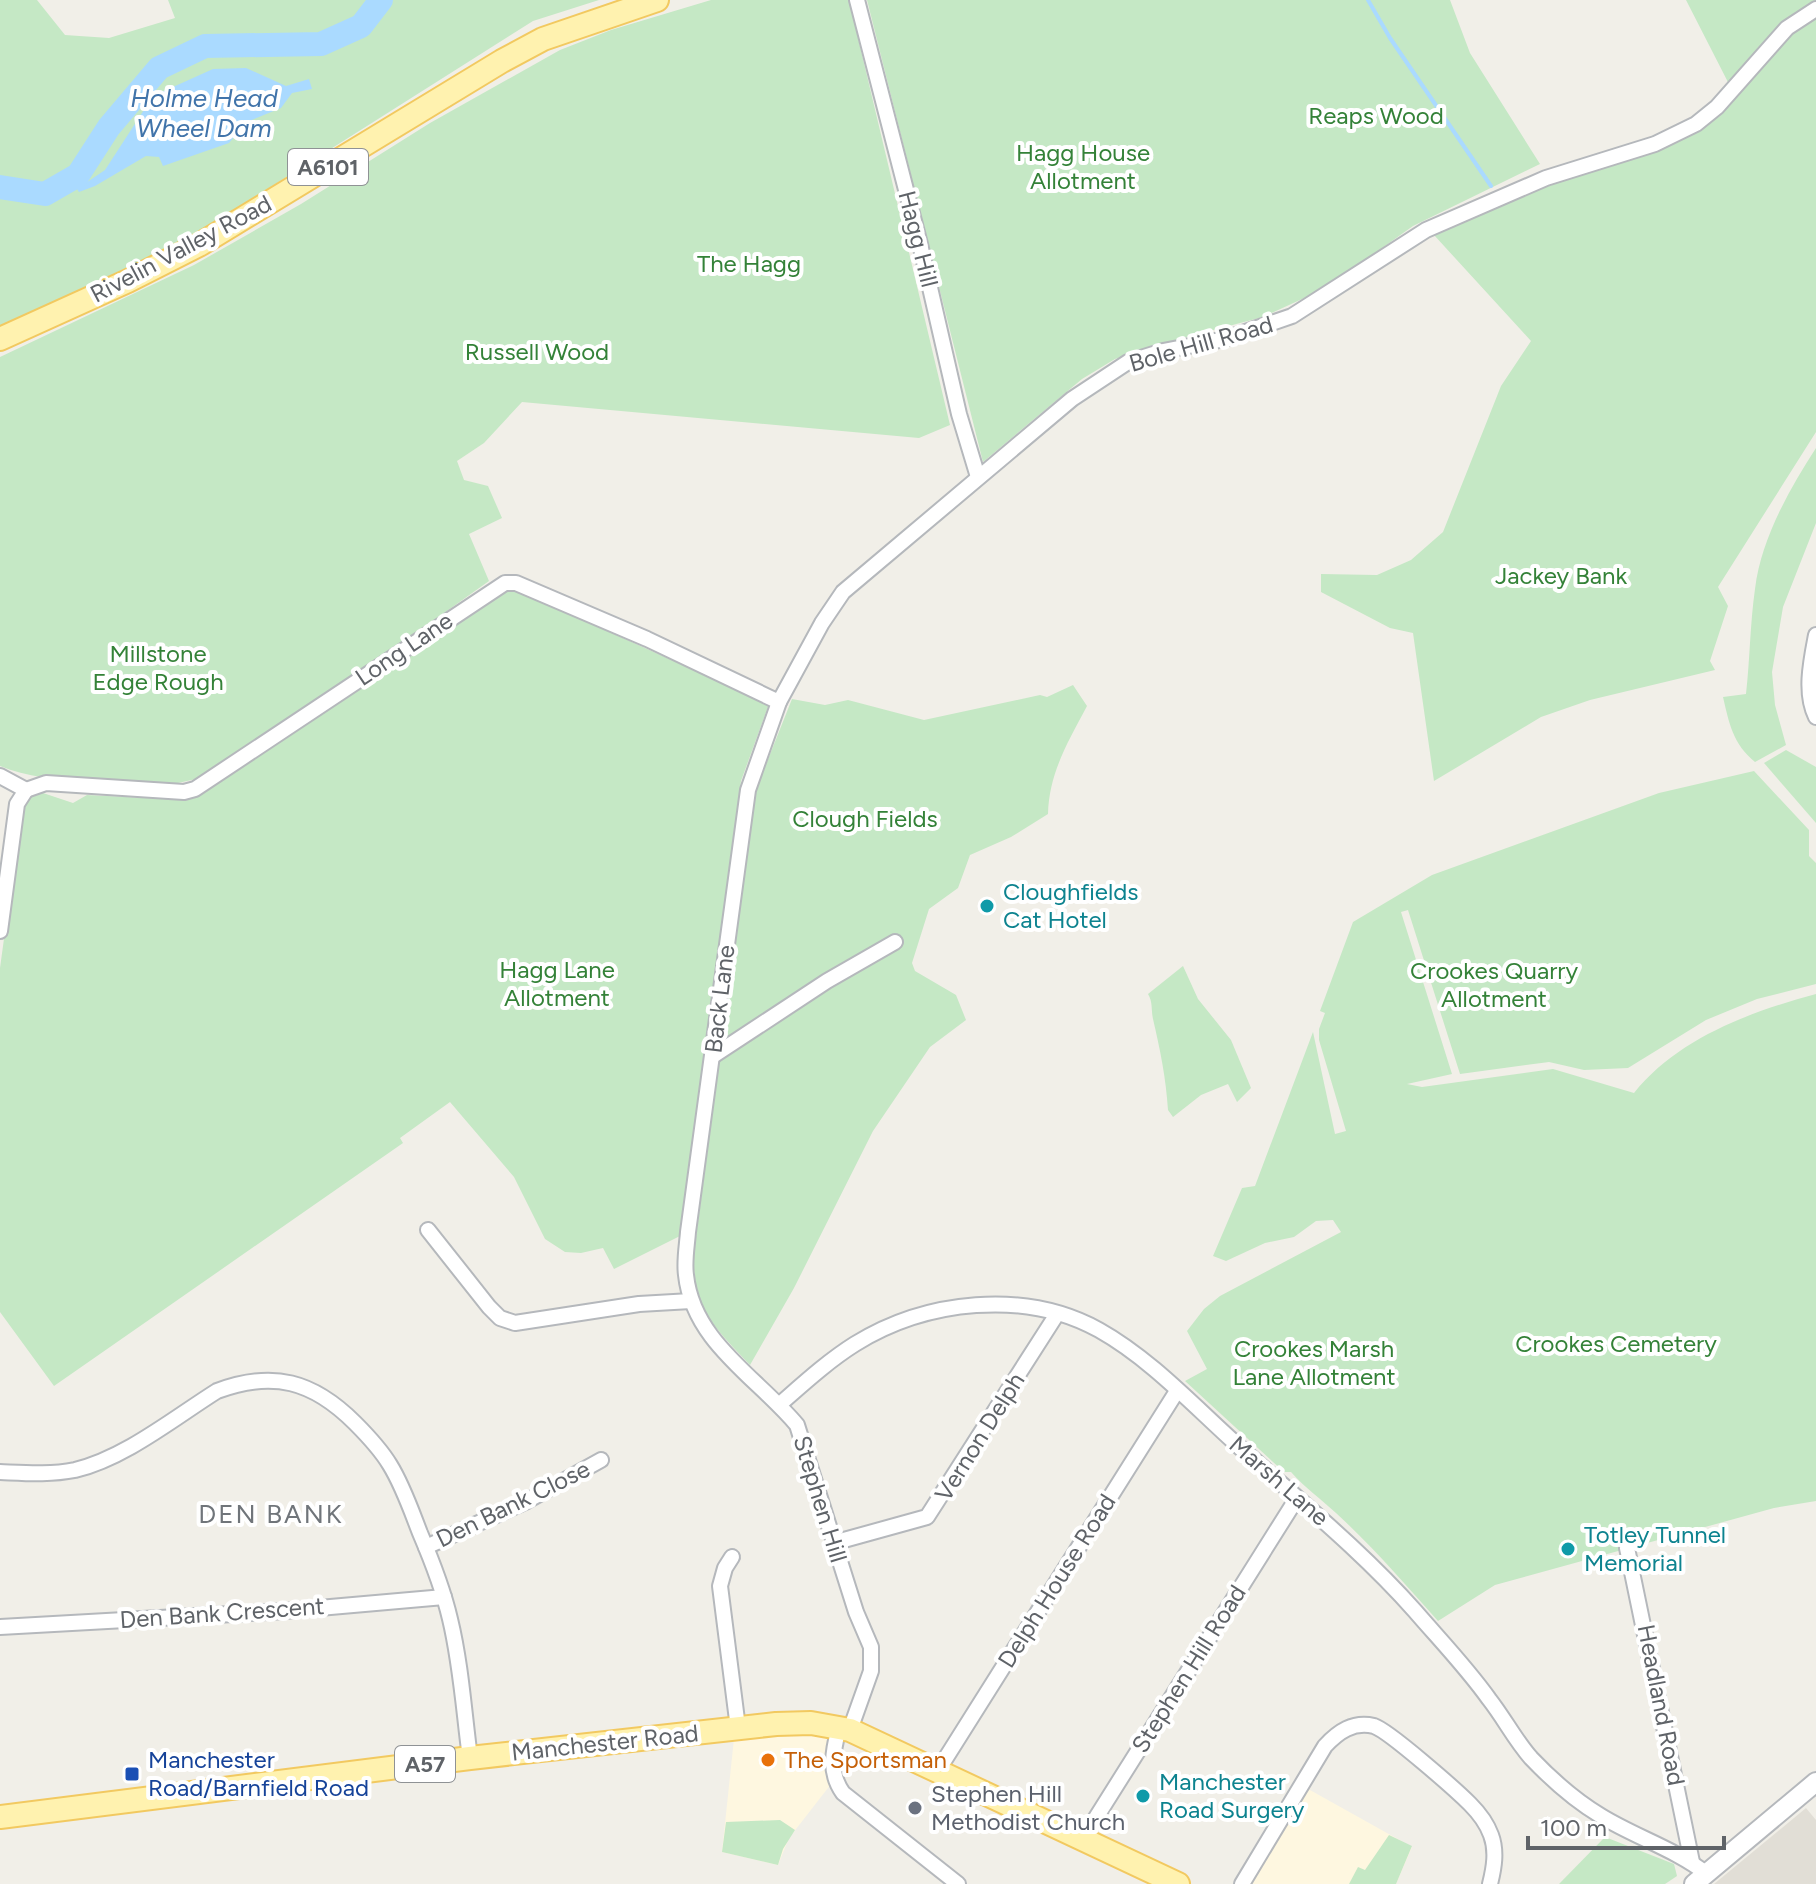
<svg xmlns="http://www.w3.org/2000/svg" width="1816" height="1884" viewBox="0 0 1816 1884" font-family="Figtree,sans-serif">
	<rect width="100%" height="100%" fill="#f1efe8"/>
	<g fill="#fef7e0">
		<path d="M839 1727 835 1779 789 1838 778 1865 722 1852 735 1729Z"/>
		<path d="M1301 1785 1412 1847 1396 1884H1242Z"/>
	</g>
	<path fill="#e1ded6" d="M1806 1808 1816 1820V1884H1714Z"/>
	<g fill="#c5e8c5">
		<path d="M0 0H37L65 35 109 38 175 18 168 0H372L356 23 319 40 209 41 155 65 108 121 78 172 41 188 0 182Z"/>
		<path d="M385 0H599L533 21 163 255 0 329V194L36 199 49 196 82 176 113 129 163 74 209 53 322 50 355 37Z"/>
		<path d="M711 0H849L950 425 919 438 522 402 484 443 457 461 464 480 488 486 502 518 469 534 489 581 388 653 196 779 178 783C122 781 53 787 0 766V357L194 265 301 204 430 123 560 50 611 30Z"/>
		<path d="M867 0H1450L1470 53 1540 164 1413 226 1326 288 1263 317 1164 343 1115 359 1082 379 983 462Z"/>
		<path d="M1686 0H1816V432L1718 587 1728 606 1710 661 1715 670 1590 700 1541 717 1434 781 1413 633 1390 628 1321 592V574L1377 575 1411 560 1443 532 1501 386 1531 341 1434 235 1511 199 1656 149 1720 116 1755 64 1732 90Z"/>
		<path d="M1816 448V523L1783 607 1772 672 1775 705 1786 745 1755 762C1733 744 1729 723 1723 697L1746 694C1750 659 1750 624 1755 589 1761 539 1789 490 1816 448Z"/>
		<path d="M512 588 769 704 741 781 680 1236 614 1269 603 1248 581 1253 565 1252 545 1239 514 1177 450 1102 400 1138 403 1143 54 1386 0 1312V968L22 807 37 791 73 803 87 795 186 800 393 666 503 590Z"/>
		<path d="M1073 685 1087 706C1068 742 1049 773 1048 814L1011 837 970 855 958 888 929 909 912 963 915 971 956 995 966 1020 930 1047 873 1131 794 1288 750 1365C715 1328 691 1307 694 1252L755 792 792 699 825 705 848 700 924 720 1040 695 1047 697Z"/>
		<path d="M1786 750 1816 767V823L1764 763Z"/>
		<path d="M1754 771 1809 830V856L1816 863V984L1757 999 1706 1020 1628 1068 1584 1070 1549 1062 1460 1074 1408 910 1401 912 1452 1074 1407 1084 1422 1087 1553 1069 1634 1093C1678 1038 1750 1012 1816 994V1501L1774 1508 1495 1585 1438 1621C1405 1584 1373 1547 1336 1513 1321 1499 1305 1488 1291 1472H1284L1185 1381 1207 1369 1187 1331 1204 1309 1220 1296 1341 1232 1333 1220 1316 1221 1294 1237 1265 1243 1226 1261 1213 1256 1242 1188 1255 1186 1313 1032 1335 1134 1346 1131 1319 1040V1029L1325 1013 1320 1011 1353 922 1432 875 1659 793Z"/>
		<path d="M1183 966 1198 999 1231 1040 1251 1088 1237 1102 1228 1084 1201 1095 1173 1117 1168 1110C1166 1078 1160 1049 1153 1019 1151 1010 1153 1002 1148 994Z"/>
		<path d="M780 1820 795 1830 783 1849 778 1865 722 1852 726 1822Z"/>
		<path d="M1389 1835 1412 1846 1396 1884H1349L1358 1867 1365 1870Z"/>
		<path d="M1605 1837 1674 1864 1677 1876 1665 1884H1559Z"/>
	</g>
	<path fill="#aadaff" d="M246 68 286 86 309 79 312 89 292 93 281 108 247 122 229 143 163 166 159 157 146 156 95 186 79 192 77 189 105 170 153 96 213 69Z"/>
	<g fill="none" stroke-linecap="round" stroke-linejoin="round">
		<path stroke="#aadaff" stroke-width="4" d="M1368 0 1390 38 1491 186"/>
		<path stroke="#aadaff" stroke-width="24" d="M0 187 45 194 78 175 109 127 159 68 205 46 321 44 361 26 381 0"/>
		<g stroke="#b5b8bc" stroke-width="18">
			<g id="minor">
				<path d="M857 0 920 244 959 414 978 477"/>
				<path d="M1816 635C1811 661 1804 693 1816 717"/>
				<path d="M0 776 26 790"/>
				<path d="M26 790 46 783 184 792 195 789 505 583H516L647 639 779 702"/>
				<path d="M0 931 17 804 26 790"/>
				<path d="M713 1056 827 981 895 942"/>
				<path d="M428 1230 489 1307 500 1318 515 1323 639 1304 691 1301"/>
				<path d="M780 1404C804 1383 828 1361 855 1344 926 1300 1025 1289 1099 1330 1149 1358 1191 1403 1234 1442 1295 1497 1360 1549 1415 1611 1440 1640 1467 1668 1489 1699 1504 1718 1515 1740 1531 1758 1551 1779 1576 1801 1601 1816 1635 1837 1675 1849 1707 1874"/>
				<path d="M0 1472C25 1473 50 1475 75 1470 125 1458 174 1418 217 1391 273 1370 313 1381 355 1423 368 1436 381 1450 390 1465 403 1486 411 1510 420 1533 432 1561 443 1589 450 1619 461 1664 464 1713 470 1758"/>
				<path d="M833 1543 927 1517 1057 1314"/>
				<path d="M426 1547 527 1501 601 1460"/>
				<path d="M1627 1548 1692 1862"/>
				<path d="M732 1557 725 1568 720 1586 738 1728"/>
				<path d="M0 1627 285 1611 444 1597"/>
				<path d="M839 1727C833 1751 828 1772 843 1793L958 1884"/>
				<path d="M850 1730 871 1671V1647L856 1612 797 1425C758 1378 693 1342 686 1275 684 1261 687 1246 688 1232L748 790 779 702 822 623 843 592 1072 399 1128 362 1163 351 1225 339 1292 316 1426 230 1546 178 1655 144 1696 124 1717 107 1787 28 1816 9"/>
				<path d="M937 1772 1177 1391"/>
				<path d="M1082 1840 1297 1498"/>
				<path d="M1242 1884 1325 1746C1338 1732 1353 1721 1374 1726 1389 1731 1456 1790 1470 1804 1479 1813 1487 1824 1491 1835 1497 1851 1494 1868 1490 1884"/>
			</g>
		</g>
		<g stroke="#b5b8bc" stroke-width="22">
			<path id="tertiary" d="M1694 1884 1816 1782"/>
		</g>
		<g stroke="#f2c960" stroke-width="26">
			<g id="primary">
				<path d="M0 339 128 281 199 245 502 61 543 39 657 0"/>
				<path d="M0 1817 470 1758 776 1724 811 1723 850 1730 1178 1884"/>
			</g>
		</g>
		<use href="#minor" stroke="#fff" stroke-width="14"/>
		<use href="#tertiary" stroke="#fff" stroke-width="18"/>
		<use href="#primary" stroke="#fff2af" stroke-width="22"/>
	</g>
	<g fill="#0f9aa8" stroke="#fff" stroke-width="3">
		<circle cx="987" cy="906" r="8"/>
		<circle cx="1568" cy="1549" r="8"/>
		<circle cx="1143" cy="1796" r="8"/>
	</g>
	<circle fill="#e8710a" stroke="#fff" stroke-width="3" cx="768" cy="1760" r="8"/>
	<rect fill="#1a4fb4" stroke="#fff" stroke-width="3" x="124" y="1766" width="16" height="16" rx="4"/>
	<circle fill="#6b7280" stroke="#fff" stroke-width="3" cx="915" cy="1808" r="8"/>
	<g text-anchor="middle" stroke-width="8" stroke-linejoin="round" paint-order="stroke">
		<g fill="#fff" stroke="#8f9295" stroke-width="2">
			<rect x="288" y="149" width="80" height="36" rx="6"/>
			<rect x="395" y="1746" width="60" height="36" rx="6"/>
		</g>
		<g font-size="22" font-weight="bold" fill="#5f6368">
			<text x="328" y="175">A6101</text>
			<text x="425" y="1772">A57</text>
		</g>
		<g font-size="24" fill="#348238" stroke="#fff">
			<text x="1376" y="124">Reaps Wood</text>
			<text x="1083" y="161">Hagg House<tspan x="1083" dy="28">Allotment</tspan></text>
			<text x="749" y="272">The Hagg</text>
			<text x="537" y="360">Russell Wood</text>
			<text x="1561" y="584">Jackey Bank</text>
			<text x="158" y="662">Millstone<tspan x="158" dy="28">Edge Rough</tspan></text>
			<text x="865" y="827">Clough Fields</text>
			<text x="557" y="978">Hagg Lane<tspan x="557" dy="28">Allotment</tspan></text>
			<text x="1494" y="979">Crookes Quarry<tspan x="1494" dy="28">Allotment</tspan></text>
			<text x="1616" y="1352">Crookes Cemetery</text>
			<text x="1314" y="1357">Crookes Marsh<tspan x="1314" dy="28">Lane Allotment</tspan></text>
		</g>
		<g font-size="24" fill="#5f6368" stroke="#fff">
			<text transform="translate(918 239) rotate(76)" y="8">Hagg Hill</text>
			<text transform="translate(181 249) rotate(-28)" y="8">Rivelin Valley Road</text>
			<text transform="translate(1201 344) rotate(-16)" y="8">Bole Hill Road</text>
			<text transform="translate(404 649) rotate(-34)" y="8">Long Lane</text>
			<text transform="translate(720 999) rotate(-83)" y="8">Back Lane</text>
			<text transform="translate(980 1437) rotate(-58)" y="8">Vernon Delph</text>
			<text transform="translate(1279 1481) rotate(41)" y="8">Marsh Lane</text>
			<text transform="translate(820 1499) rotate(73)" y="8">Stephen Hill</text>
			<text transform="translate(513 1504) rotate(-26)" y="8">Den Bank Close</text>
			<text transform="translate(1057 1581) rotate(-58)" y="8">Delph House Road</text>
			<text transform="translate(222 1613) rotate(-4)" y="8">Den Bank Crescent</text>
			<text transform="translate(1189 1669) rotate(-58)" y="8">Stephen Hill Road</text>
			<text transform="translate(1661 1705) rotate(79)" y="8">Headland Road</text>
			<text transform="translate(605 1743) rotate(-6)" y="8">Manchester Road</text>
		</g>
		<g font-size="24" fill="#0d838f" stroke="#fff" text-anchor="start">
			<text x="1003" y="900">Cloughfields<tspan x="1003" dy="28">Cat Hotel</tspan></text>
			<text x="1584" y="1543">Totley Tunnel<tspan x="1584" dy="28">Memorial</tspan></text>
			<text x="1159" y="1790">Manchester<tspan x="1159" dy="28">Road Surgery</tspan></text>
		</g>
		<g font-size="24" fill="#164399" stroke="#fff" text-anchor="start">
			<text x="148" y="1768">Manchester<tspan x="148" dy="28">Road/Barnfield Road</tspan></text>
		</g>
		<g font-size="24" fill="#c56008" stroke="#fff" text-anchor="start">
			<text x="784" y="1768">The Sportsman</text>
		</g>
		<g font-size="24" fill="#5b616d" stroke="#fff" text-anchor="start">
			<text x="931" y="1802">Stephen Hill<tspan x="931" dy="28">Methodist Church</tspan></text>
		</g>
		<g font-size="26" font-style="italic" fill="#4174aa" stroke="#fff">
			<text x="204" y="107">Holme Head<tspan x="204" dy="30">Wheel Dam</tspan></text>
		</g>
		<g font-size="26" letter-spacing="2" fill="#70757a" stroke="#fff">
			<text x="271" y="1523">DEN BANK</text>
		</g>
	</g>
	<path d="M1528 1836v12h196v-12" fill="none" stroke="#5f6368" stroke-width="4"/>
	<text x="1540" y="1836" font-size="24" fill="#5f6368" stroke="#ffffff" stroke-width="6" paint-order="stroke">100 m</text>
</svg>
